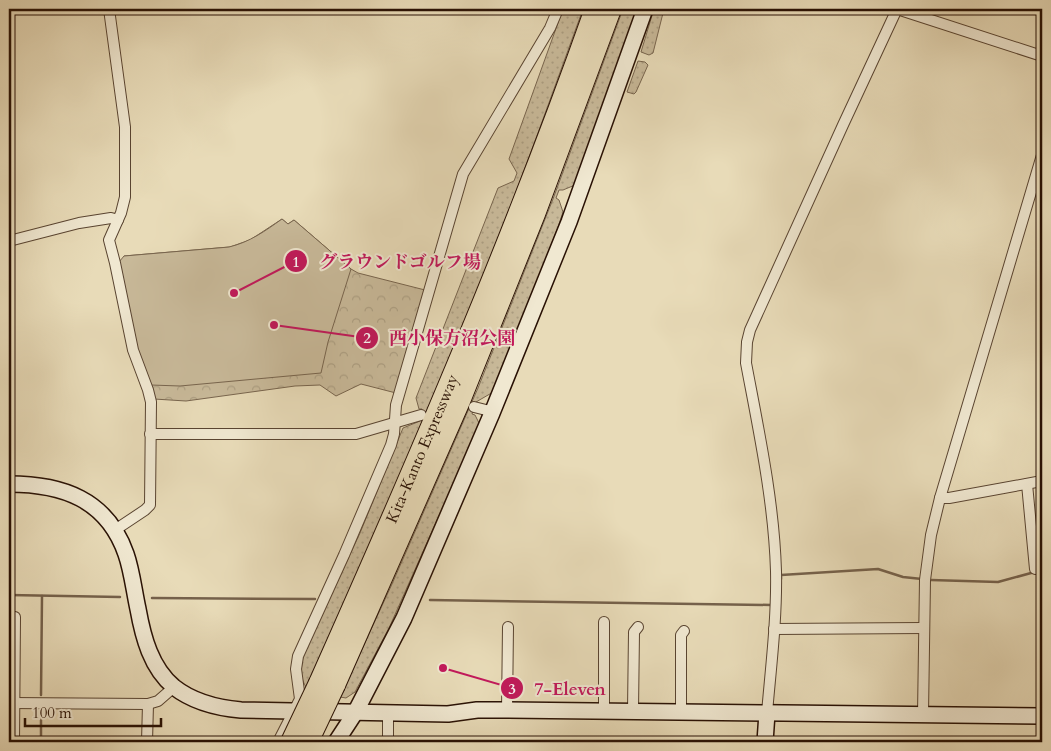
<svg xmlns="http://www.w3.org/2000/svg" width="1051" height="751" viewBox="0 0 1051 751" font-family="Cardo,'Noto Serif JP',serif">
	<defs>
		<pattern id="grass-dots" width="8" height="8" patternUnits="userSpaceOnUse" patternTransform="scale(1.25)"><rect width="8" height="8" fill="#c8b999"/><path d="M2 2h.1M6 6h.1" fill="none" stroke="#ac9e82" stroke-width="1.8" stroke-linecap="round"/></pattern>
		<pattern id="park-crowns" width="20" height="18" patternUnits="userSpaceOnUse" patternTransform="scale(1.25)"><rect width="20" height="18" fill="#c8b999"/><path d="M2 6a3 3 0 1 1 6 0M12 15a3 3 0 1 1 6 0" fill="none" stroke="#ac9e82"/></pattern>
	</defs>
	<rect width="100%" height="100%" fill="#e8dbb8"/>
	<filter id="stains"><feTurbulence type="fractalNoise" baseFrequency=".004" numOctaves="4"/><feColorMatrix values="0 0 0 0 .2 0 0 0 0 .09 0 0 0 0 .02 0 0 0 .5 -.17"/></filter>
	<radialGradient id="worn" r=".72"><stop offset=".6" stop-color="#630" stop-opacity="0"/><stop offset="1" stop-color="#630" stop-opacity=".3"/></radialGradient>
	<g fill="url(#grass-dots)" stroke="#78654e">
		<path d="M563 9H583C563 64 543 120 522 176 457 349 383 519 307 688 299 679 301 664 304 654L360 533 403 428 420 421 422 409H419L416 398 498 188 514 181 517 173 509 159Z"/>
		<path d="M623 9H637L631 30 575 185 563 190H559L556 198 559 200 563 212 558 227 495 391 476 402 472 414 475 415 479 423 478 428 389 628 355 692 346 698 340 697 392 584 478 388 553 199Z"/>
		<path d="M654 9H664L653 53 649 55 641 52Z"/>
		<path d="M638 61 645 62 648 65 636 92 634 94 627 92Z"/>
	</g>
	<path fill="url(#park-crowns)" stroke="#78654e" d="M282 219 288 224 294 220 351 269 358 273 425 290 396 393 361 384 336 396 320 385 295 386 186 401 154 399 124 256 230 247 250 240Z"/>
	<path fill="#c8b999" stroke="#78654e" d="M282 219 288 224 294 220 351 269 328 342 321 373 180 386 151 385 140 360 119 262 124 256 229 247C250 242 265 231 282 219Z"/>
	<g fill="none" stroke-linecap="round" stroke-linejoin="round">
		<g stroke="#75614b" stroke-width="2.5">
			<path d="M781 579V575L878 569 903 577 922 579"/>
			<path d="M931 580 998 582 1042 570"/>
			<path d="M9 595 120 597"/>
			<path d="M152 598 315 599"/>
			<path d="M430 600 771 605"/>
			<path d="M41 695 42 596"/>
			<path d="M41 742V713"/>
		</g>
		<g stroke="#594431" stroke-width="12">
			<g id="street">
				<path d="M109 9 125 127V197L121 213 109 240 115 263 133 350 148 390 151 402 150 505 145 510 115 530"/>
				<path d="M897 9 1042 56"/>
				<path d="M9 241 79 223 111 218 118 220"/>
				<path d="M474 407 486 410 492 413"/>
				<path d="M150 434H356L421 415"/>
				<path d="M1027 484 1035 569"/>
				<path d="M940 498H949L1042 481"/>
				<path d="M774 629 923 628"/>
				<path d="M9 703 148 704 158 701 174 687"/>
				<path d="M507 710 508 627"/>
				<path d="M604 710V622"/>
				<path d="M633 710 634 632 638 627"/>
				<path d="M681 711V635L684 631"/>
				<path d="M767 713C771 666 777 618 776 571 774 502 759 432 746 363L747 342 750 330 843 125 897 9"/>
				<path d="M923 714 925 580 931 535 940 498 1042 155"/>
				<path d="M14 742 15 617"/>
				<path d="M147 742 148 704"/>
				<path d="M278 742 300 699 296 669 298 656 344 555 391 445 394 434 396 405 463 174 550 28 558 9"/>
				<path d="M388 742V713"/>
			</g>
		</g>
		<g stroke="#291104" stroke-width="18">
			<g id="secondary">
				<path d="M9 484C62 484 107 499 126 554 132 571 134 591 138 609 143 637 151 668 174 687 193 702 218 708 241 710L448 714 477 710H507L1042 716"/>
				<path d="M336 742 355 713 404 618 492 413 569 222 645 9"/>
				<path d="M765 742 767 713"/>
			</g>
		</g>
		<g stroke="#291104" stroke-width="22">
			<g id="highway">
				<path id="s1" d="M319 683C418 461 514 238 595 9"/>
				<path d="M335 685 460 401 535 214 611 9"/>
			</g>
		</g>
		<use href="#street" stroke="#f0e8d1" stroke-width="10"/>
		<use href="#secondary" stroke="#f0e8d1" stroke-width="15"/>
		<use href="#highway" stroke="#e8dbb8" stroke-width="20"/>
		<g stroke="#291104" stroke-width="4.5">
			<path id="rail" d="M1034 9 1042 18"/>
		</g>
		<use href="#rail" stroke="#f0e8d1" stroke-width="2.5" stroke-dasharray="8" stroke-linecap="butt"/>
		<g stroke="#291104" stroke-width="22" stroke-linecap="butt">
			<g id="highway-bridge">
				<path d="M291 742 319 683"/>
				<path d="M308 742 335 685"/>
			</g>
		</g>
		<use href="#highway-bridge" stroke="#e8dbb8" stroke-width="20"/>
	</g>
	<g text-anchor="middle" stroke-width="4" stroke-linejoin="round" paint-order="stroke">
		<g font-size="16" fill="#291104" stroke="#f0e8d1">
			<text dy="6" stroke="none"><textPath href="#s1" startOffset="256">Kita-Kanto Expressway</textPath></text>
		</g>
	</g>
	<path fill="none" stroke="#c2185b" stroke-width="2" d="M234 293L296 261M274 325L367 338M443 668L512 688"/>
	<g fill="#c2185b" stroke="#f0e8d1" stroke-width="2">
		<circle cx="234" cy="293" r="5"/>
		<circle cx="274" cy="325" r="5"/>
		<circle cx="443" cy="668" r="5"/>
		<circle cx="296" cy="261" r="12"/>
		<circle cx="367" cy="338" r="12"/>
		<circle cx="512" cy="688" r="12"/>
	</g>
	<g font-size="15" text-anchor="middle" font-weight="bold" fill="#fff">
		<text x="296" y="267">1</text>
		<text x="367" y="343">2</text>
		<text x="512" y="694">3</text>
	</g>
	<g font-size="18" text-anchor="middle" font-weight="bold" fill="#c2185b" stroke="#f0e8d1" stroke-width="4" stroke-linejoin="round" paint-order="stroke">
		<text x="400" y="268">グラウンドゴルフ場</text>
		<text x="452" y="344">西小保方沼公園</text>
		<text x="570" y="695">7-Eleven</text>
	</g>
	<rect width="1051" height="751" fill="none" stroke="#e8dbb8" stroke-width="30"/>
	<rect x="10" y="10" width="1031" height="731" fill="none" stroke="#291104" stroke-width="2.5"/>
	<rect x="15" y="15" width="1021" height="721" fill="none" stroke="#291104"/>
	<path d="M25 718v8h136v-8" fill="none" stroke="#291104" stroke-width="2.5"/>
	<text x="32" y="718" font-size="15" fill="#291104" stroke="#f0e8d1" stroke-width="4" paint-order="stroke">100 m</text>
	<rect width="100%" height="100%" filter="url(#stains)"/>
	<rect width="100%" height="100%" fill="url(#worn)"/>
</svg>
